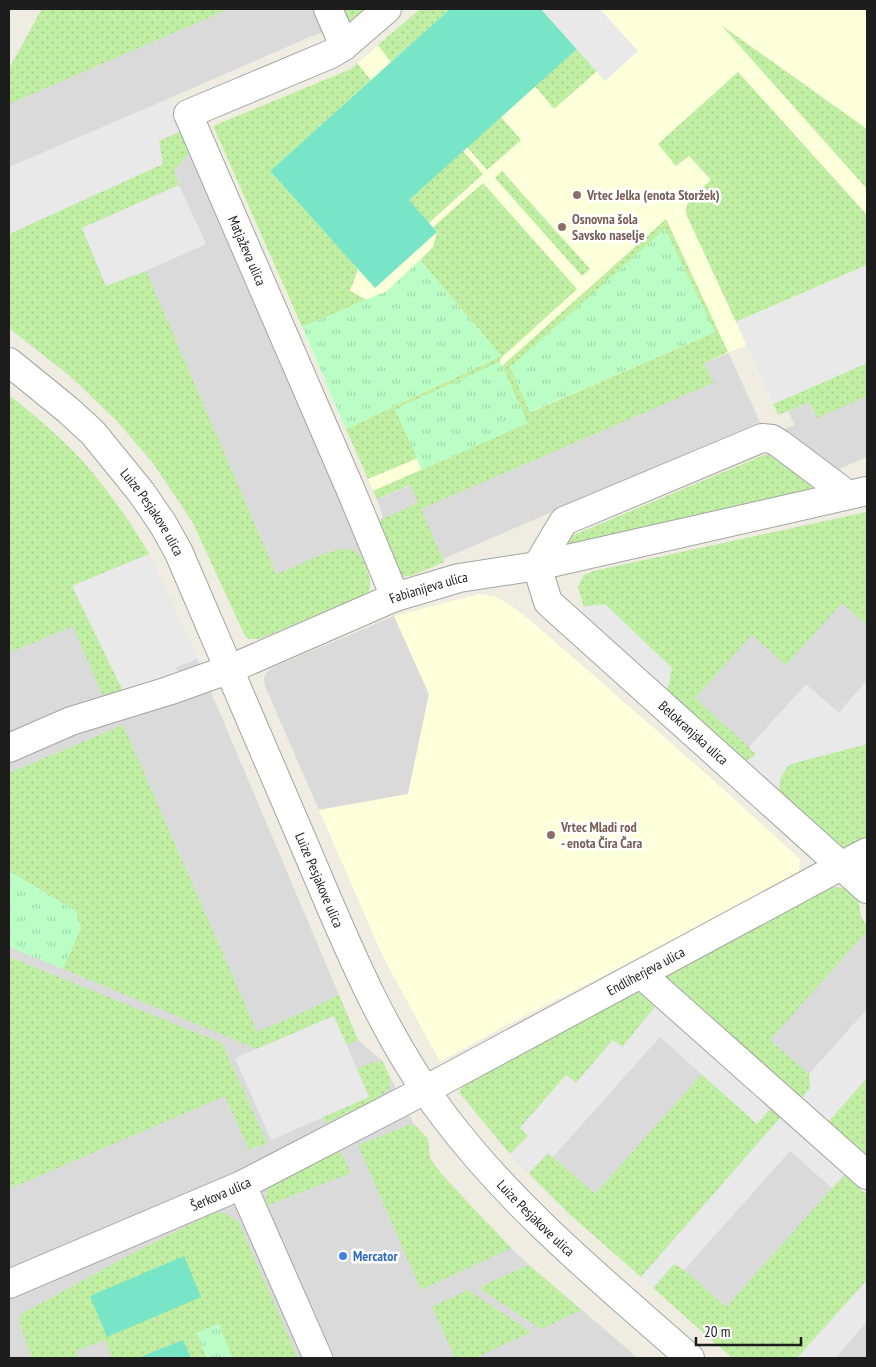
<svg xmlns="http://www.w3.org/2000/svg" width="876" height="1367" viewBox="0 0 876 1367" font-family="'PT Sans Narrow',sans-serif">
	<defs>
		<pattern id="grass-dots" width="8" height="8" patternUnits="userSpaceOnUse" patternTransform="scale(1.25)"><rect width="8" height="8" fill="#c0eea3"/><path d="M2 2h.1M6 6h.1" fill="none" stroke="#a5cc8c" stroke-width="1.8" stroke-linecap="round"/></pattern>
		<pattern id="park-tufts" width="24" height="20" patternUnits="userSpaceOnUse" patternTransform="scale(1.25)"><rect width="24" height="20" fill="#bafec6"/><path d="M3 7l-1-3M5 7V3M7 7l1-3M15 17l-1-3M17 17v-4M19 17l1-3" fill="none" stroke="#9fd9aa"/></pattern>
	</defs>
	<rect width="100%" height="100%" fill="#efece1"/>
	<g fill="#dbdada">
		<path d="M42 9H369L356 20 312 36 170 98 313 433 358 544 370 580 369 591 366 594 266 637 259 639H249L244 632 193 523 153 463 116 420 70 376 9 328V69Z"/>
		<path d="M728 352 760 422 443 559 444 562 413 575 402 577 378 521 383 517 377 499Z"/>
		<path d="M867 377V457L832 472 783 432 787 428 795 425 788 411Z"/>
		<path d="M9 395 30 412 68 447 91 471 129 521 149 554 198 661 358 1040 382 1061 414 1124 428 1139 430 1158 433 1163 445 1178 511 1248 529 1265 638 1358H9Z"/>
		<path d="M867 512V842L835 849 605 604 584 607 578 587 584 575 594 571Z"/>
		<path d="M394 616 429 694 408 794 319 810 265 686 264 679 265 675 269 670 276 666Z"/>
		<path d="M834 887 845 888 867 926V1162L661 976Z"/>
		<path d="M635 989 867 1195V1358H732L550 1195 510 1154 459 1092 462 1087Z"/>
	</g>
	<g fill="#fbffda">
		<path d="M420 9H867V377L778 415 747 345 377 499 213 126 351 69Z"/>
		<path d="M479 594 496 597 512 606 529 619 711 778 800 859 799 873 662 946 505 1026 440 1062 383 957 319 810 408 794 429 694 394 616Z"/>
	</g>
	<g fill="url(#grass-dots)" fill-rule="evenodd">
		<path d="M42 9H229L9 104V69Z"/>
		<path d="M339 9H369C355 21 351 26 339 9Z"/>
		<path d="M420 9H450L391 62 378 45Z"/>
		<path d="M721 25 867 129V189Z"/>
		<path d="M577 49 597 71 554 109 535 86Z"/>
		<path d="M357 63 371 80 270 171 358 269 350 291 367 300 302 327 213 126 351 69Z"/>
		<path d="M738 72 867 215V265L736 322 686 214C685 198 701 190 711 180L689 156 676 166 658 144Z"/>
		<path d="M501 117 521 140 487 170 467 147Z"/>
		<path d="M183 130 192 149 174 171 179 185 82 228 106 286 146 271 276 574C292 569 334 546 349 549 358 550 362 557 365 564 368 573 372 581 369 591L366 594 259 639H249L245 636 193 523 153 463 116 420 70 376 9 328V234L162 164 159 141Z"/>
		<path d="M463 151 483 174 429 223 409 200Z"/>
		<path d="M502 171 590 269 582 276 495 178Z"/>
		<path d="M483 183 577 289 501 358 500 362 396 409 418 458 368 479 346 429 501 356 420 260 433 247 437 232 433 227Z"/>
		<path d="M666 219 728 352 704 363 713 383 421 509 444 562 413 575 402 577 398 574 378 521 418 503 410 485 377 499 373 491 527 423 502 366ZM715 332 531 412 510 367Z"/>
		<path d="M867 363V396L817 418 810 402 778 415 773 404Z"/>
		<path d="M9 395C38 418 69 444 93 473 114 499 132 526 149 554L72 586 125 695 109 697 101 692 73 626 9 653Z"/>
		<path d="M769 453 812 484 810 493 568 545 566 542 569 537Z"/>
		<path d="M867 512V625L842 603 786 665 752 635 695 698 756 754 744 763 666 698 605 604 584 607 578 587 584 575 594 571Z"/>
		<path d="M123 725 257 1032 315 1007 339 995 358 1040 346 1045 333 1016 257 1049 63 969 81 928 76 911 9 871V773Z"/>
		<path d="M867 744V842L843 852 781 796C778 783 780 773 791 764Z"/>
		<path d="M829 887 845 888 858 898C860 909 860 918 867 926V931L770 1040 809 1074 810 1088 799 1102 661 976Z"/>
		<path d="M9 957 222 1043 267 1143 249 1150 225 1096 9 1189Z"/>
		<path d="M635 989 655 1007 622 1047 613 1040 576 1083 566 1076 520 1127 528 1136 510 1154 459 1092 465 1082Z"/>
		<path d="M382 1061C386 1069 393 1078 389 1088 386 1096 337 1118 326 1123L323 1117 369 1097 357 1069 371 1063Z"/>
		<path d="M702 1074 757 1123 770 1109 780 1118 641 1277 568 1213 529 1173 548 1153 595 1194Z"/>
		<path d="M867 1078V1162L809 1111 812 1107 829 1121Z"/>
		<path d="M411 1124 418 1128 428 1139 430 1158 433 1163 445 1178 511 1248 421 1290 358 1145Z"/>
		<path d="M338 1147 351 1173 266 1206C265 1197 266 1191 272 1183Z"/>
		<path d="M844 1175 867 1195V1280L797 1358H732L653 1288 674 1263 684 1270 726 1307Z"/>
		<path d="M213 1213H224L238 1221 298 1358H233L218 1324 196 1333 207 1358H191L183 1340 138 1358H112L105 1340 76 1351 79 1358H32L20 1324 19 1318 23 1313 137 1251Z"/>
		<path d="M529 1265 581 1310 541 1329 483 1291 481 1289 483 1285Z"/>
		<path d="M468 1290 531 1332 475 1358H455L432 1307Z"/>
	</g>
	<g fill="url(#park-tufts)">
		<path d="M665 229 715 332 530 412 510 367Z"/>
		<path d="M420 260 501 356 346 429 302 327 387 291Z"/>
		<path d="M500 362 528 423 422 470 395 409Z"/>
		<path d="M9 871 76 911 81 928 63 969 9 947Z"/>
		<path d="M219 1324 233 1358H207L196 1333Z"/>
	</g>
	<g fill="#78e5c6">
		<path d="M450 9H541L577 49 409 200 437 232 375 288 270 171Z"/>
		<path d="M184 1256 201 1297 107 1337 90 1296Z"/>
		<path d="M183 1340 191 1358H138Z"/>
	</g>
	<g fill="#e9e9e9">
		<path d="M541 9H600L638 51 605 81Z"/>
		<path d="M170 98 183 130 159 141 163 164 9 234V167Z"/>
		<path d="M179 185 206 244 146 271 106 286 82 228Z"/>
		<path d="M867 265V363L773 404 736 322Z"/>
		<path d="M149 554 197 659 175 668 180 672 125 695 72 586Z"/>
		<path d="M605 604 672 668 666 698 579 612 584 607Z"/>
		<path d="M867 680V744L791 764 787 767 780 779 779 786 781 796 744 763 756 755 749 747 806 684 839 713Z"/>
		<path d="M655 1007 770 1109 757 1124 660 1037 553 1157 548 1153 529 1173 510 1154 528 1136 520 1128 566 1075 576 1083 613 1040 622 1047Z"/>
		<path d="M867 1009V1078L829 1121 813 1107 809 1111 799 1102 810 1088 809 1074Z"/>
		<path d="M334 1016 369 1097 271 1140 235 1058Z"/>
		<path d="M780 1118 844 1175 832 1188 790 1151 684 1270 674 1264 653 1288 641 1277Z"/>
		<path d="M867 1280V1322L835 1358H797Z"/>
	</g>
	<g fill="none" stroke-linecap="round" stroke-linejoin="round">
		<g stroke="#a4a4a4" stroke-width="30">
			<g id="minor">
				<path d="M328 9 344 46"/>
				<path id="s1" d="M387 9 344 46 331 54 188 114 352 493 395 597"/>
				<path id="s2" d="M9 362 68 410 93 433 141 492 163 524 179 553C221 650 263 747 304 844 344 938 382 1035 444 1116 514 1209 604 1282 690 1358"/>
				<path id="s3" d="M848 495 780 444 772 439 762 438 564 521 537 566 548 602 867 889"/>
				<path id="s4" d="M9 748 71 721 168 691 230 669 395 597 459 578 537 566 867 491"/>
				<path d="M641 974 867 1175"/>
				<path d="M242 1185 318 1358"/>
				<path id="s5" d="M9 1284 242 1185 425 1090 867 852"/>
			</g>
		</g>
		<use href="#minor" stroke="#fff" stroke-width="28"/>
	</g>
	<g fill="#8d6e63" stroke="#fff" stroke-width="2">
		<circle cx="577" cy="195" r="5"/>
		<circle cx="562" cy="227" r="5"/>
		<circle cx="551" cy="835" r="5"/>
	</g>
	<circle fill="#3f7fe0" stroke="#fff" stroke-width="2" cx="343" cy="1256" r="5"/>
	<g text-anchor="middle" stroke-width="5" stroke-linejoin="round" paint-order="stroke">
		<g font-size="14" font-weight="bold" fill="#785e54" stroke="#fff" text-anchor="start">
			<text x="587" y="200">Vrtec Jelka (enota Storžek)</text>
			<text x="572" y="224">Osnovna šola<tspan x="572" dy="16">Savsko naselje</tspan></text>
			<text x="561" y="832">Vrtec Mladi rod<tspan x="561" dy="16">- enota Čira Čara</tspan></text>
		</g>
		<g font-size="14" fill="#1d1d1d" stroke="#fff">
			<text dy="5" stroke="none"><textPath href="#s1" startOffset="376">Matjaževa ulica</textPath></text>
			<text dy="5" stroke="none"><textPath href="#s2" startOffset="209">Luize Pesjakove ulica</textPath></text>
			<text dy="5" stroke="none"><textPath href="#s4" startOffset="450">Fabianijeva ulica</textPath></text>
			<text dy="5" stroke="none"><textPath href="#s3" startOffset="605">Belokranjska ulica</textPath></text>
			<text dy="5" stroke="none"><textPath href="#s2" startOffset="614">Luize Pesjakove ulica</textPath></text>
			<text dy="5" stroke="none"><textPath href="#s5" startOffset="710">Endliherjeva ulica</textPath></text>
			<text dy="5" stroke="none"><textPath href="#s5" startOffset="230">Šerkova ulica</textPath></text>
			<text dy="5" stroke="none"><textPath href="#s2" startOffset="1019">Luize Pesjakove ulica</textPath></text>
		</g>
		<g font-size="14" font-weight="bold" fill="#366cbe" stroke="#fff" text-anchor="start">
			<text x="353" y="1261">Mercator</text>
		</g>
	</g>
	<rect width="876" height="1367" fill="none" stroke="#1d1d1d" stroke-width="20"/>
	<path d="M696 1337v8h105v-8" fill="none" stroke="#1d1d1d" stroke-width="2.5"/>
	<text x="704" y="1337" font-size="15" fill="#1d1d1d" stroke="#ffffff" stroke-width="4" paint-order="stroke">20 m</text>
</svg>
